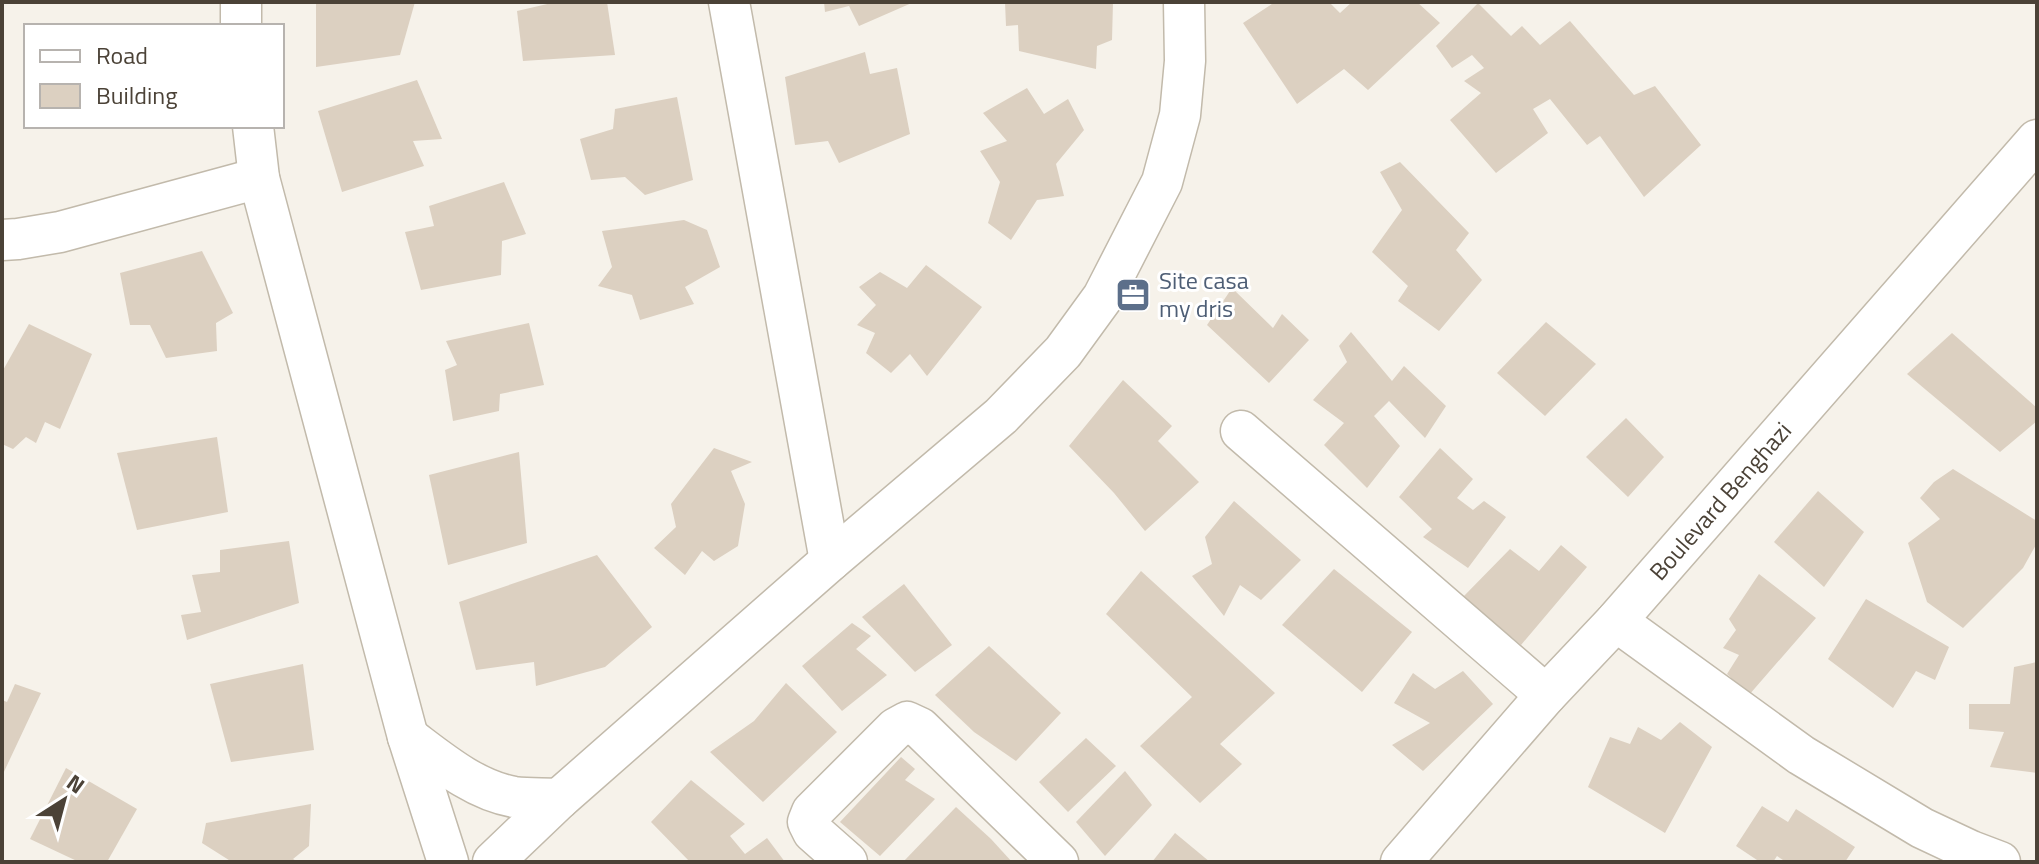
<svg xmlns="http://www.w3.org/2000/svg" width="2039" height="864" viewBox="0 0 2039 864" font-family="'Titillium Web',sans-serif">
	<rect width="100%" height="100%" fill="#f6f2ea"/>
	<g fill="#dcd0c1">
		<path d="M316 2H415L400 55 316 67Z"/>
		<path d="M556 2H607L615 55 523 61 517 11Z"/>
		<path d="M824 2H914L859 26 849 6 825 12Z"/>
		<path d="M1005 2H1113L1112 40 1097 46 1096 69 1019 51 1018 25 1006 26Z"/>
		<path d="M1275 2H1329L1340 13 1352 2H1417L1440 23 1368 90 1344 69 1297 104 1243 23Z"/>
		<path d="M1478 3 1511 36 1522 26 1540 45 1570 21 1634 95 1655 86 1701 145 1644 197 1600 136 1587 145 1550 99 1533 109 1548 133 1496 173 1450 120 1481 93 1464 81 1484 68 1472 55 1452 68 1436 46Z"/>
		<path d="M865 52 870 74 897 68 910 134 839 163 828 141 795 145 785 77Z"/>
		<path d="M417 80 442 139 413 141 424 166 342 192 318 111Z"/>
		<path d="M1027 88 1044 114 1068 99 1084 130 1056 164 1064 196 1037 200 1011 240 988 223 1000 182 980 151 1007 141 983 113Z"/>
		<path d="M677 97 693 180 645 195 625 177 591 180 580 139 613 129 615 109Z"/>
		<path d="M1400 162 1469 233 1456 250 1482 280 1439 331 1398 301 1408 286 1372 252 1402 210 1380 172Z"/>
		<path d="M504 182 526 234 502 241 501 275 421 290 405 232 434 226 429 206Z"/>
		<path d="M684 220 707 230 720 267 685 287 694 304 640 320 632 295 598 286 612 267 602 231Z"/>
		<path d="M202 251 233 313 216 323 217 351 166 358 150 325H130L120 273Z"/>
		<path d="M926 265 982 307 927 376 910 354 891 373 866 353 875 333 857 325 876 305 859 287 880 272 907 288Z"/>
		<path d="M1232 288 1273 328 1282 314 1309 340 1269 383 1207 325Z"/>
		<path d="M1546 322 1596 364 1545 416 1497 373Z"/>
		<path d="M529 323 544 385 500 394 499 411 453 421 445 370 457 365 446 341Z"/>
		<path d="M29 324 92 354 60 429 45 422 36 443 26 437 13 449 2 444V372Z"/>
		<path d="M1351 332 1392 381 1404 366 1446 406 1425 438 1389 401 1374 416 1400 446 1367 488 1324 445 1344 423 1313 400 1347 362 1339 346Z"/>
		<path d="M1952 333 2037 408V421L2000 452 1907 374Z"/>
		<path d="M1123 380 1172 426 1158 441 1199 482 1145 531 1114 493 1069 446Z"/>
		<path d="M1626 418 1664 457 1628 497 1586 457Z"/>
		<path d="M217 437 228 512 137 530 117 453Z"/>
		<path d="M714 448 752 462 731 471 745 504 738 546 714 561 702 551 685 575 654 548 676 527 671 504Z"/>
		<path d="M1440 448 1473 479 1457 498 1473 510 1484 501 1506 517 1468 568 1423 537 1432 529 1399 497Z"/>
		<path d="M519 452 527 543 448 565 429 475Z"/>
		<path d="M1953 469 2037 521V543L2023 568 1963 628 1927 602 1908 543 1940 519 1920 498 1934 482Z"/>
		<path d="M1818 491 1864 532 1824 587 1774 542Z"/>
		<path d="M1234 501 1301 560 1261 600 1240 585 1224 616 1192 576 1212 564 1205 537Z"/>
		<path d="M289 541 299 603 187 640 181 615 201 612 192 575 220 572V550Z"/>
		<path d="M1561 545 1587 567 1521 645 1463 597 1510 549 1539 571Z"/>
		<path d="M597 555 652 627 605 667 536 686 534 662 476 670 459 602Z"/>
		<path d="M1334 569 1412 632 1362 692 1282 625Z"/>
		<path d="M1141 571 1275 693 1220 744 1242 764 1200 803 1140 746 1192 697 1106 614Z"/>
		<path d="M1759 574 1816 618 1749 695 1727 674 1739 655 1723 648 1736 630 1729 619Z"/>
		<path d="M904 584 952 645 915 672 862 617Z"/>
		<path d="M1866 599 1949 647 1935 680 1916 671 1893 708 1828 659Z"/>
		<path d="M852 623 871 636 856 649 887 675 842 711 802 666Z"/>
		<path d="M989 646 1061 713 1016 761 974 732 935 695Z"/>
		<path d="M2037 662V773L1990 767 2004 732 1969 729V704H2010L2014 667Z"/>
		<path d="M303 664 314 750 231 762 210 684Z"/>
		<path d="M1463 671 1493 704 1423 771 1392 745 1430 723 1394 703 1413 673 1435 689Z"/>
		<path d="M786 683 837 732 763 802 710 752 754 721Z"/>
		<path d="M15 684 41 693 2 776V700L7 702Z"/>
		<path d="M1680 722 1712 747 1665 833 1588 787 1610 737 1630 744 1638 727 1661 740Z"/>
		<path d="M1086 738 1116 766 1068 812 1039 782Z"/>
		<path d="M901 757 915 769 905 780 935 799 880 856 840 822Z"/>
		<path d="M66 768 137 809 107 862H79L30 839Z"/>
		<path d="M1125 771 1152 805 1105 856 1076 822Z"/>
		<path d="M691 780 745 824 730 836 745 854 767 838 785 862H690L651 822Z"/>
		<path d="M311 804 309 846 293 859 298 862H232L202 843 206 823Z"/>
		<path d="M1762 806 1788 822 1796 809 1855 847 1845 862H1786L1777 856 1773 862H1760L1736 846Z"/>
		<path d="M956 807 991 839 1012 862H903Z"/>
		<path d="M1175 833 1210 862H1152Z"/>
	</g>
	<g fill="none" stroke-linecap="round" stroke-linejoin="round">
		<g stroke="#c2baab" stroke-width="43">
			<g id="minor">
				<path d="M241 2V26"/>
				<path d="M729 2 830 561"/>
				<path d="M253 126 259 178 408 737 448 862"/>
				<path d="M2 240 18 239 60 232 259 178"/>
				<path d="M1241 431 1546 695"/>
				<path d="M1616 621 1801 755 1922 828 1971 851 2000 862"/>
				<path d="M408 737C440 761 474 790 514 797 529 799 545 798 559 799"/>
				<path d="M493 862 559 799 830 561 1001 416 1063 352 1103 297 1162 182 1180 115 1185 61 1184 2"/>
				<path d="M847 862 813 832 808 822 812 812 896 728 907 722 920 728 1058 862"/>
				<path id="s1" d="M1401 862 1546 695 1616 621 2037 140"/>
			</g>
		</g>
		<use href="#minor" stroke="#fff" stroke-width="40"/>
	</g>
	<defs>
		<g id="office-square" transform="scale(1.8)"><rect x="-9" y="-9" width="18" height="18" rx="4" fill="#5c6f8a" stroke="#fff"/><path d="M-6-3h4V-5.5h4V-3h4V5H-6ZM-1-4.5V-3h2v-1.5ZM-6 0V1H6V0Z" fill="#fff"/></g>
	</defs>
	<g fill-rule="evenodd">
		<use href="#office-square" x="1133" y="295"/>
	</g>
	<g text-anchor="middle" stroke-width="6" stroke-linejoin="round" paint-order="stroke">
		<g font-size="24" fill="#4e5e75" stroke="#fff" text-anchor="start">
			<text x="1159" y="289">Site casa<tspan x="1159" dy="28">my dris</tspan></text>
		</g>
		<g font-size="24" fill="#4b4237" stroke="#fff">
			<text dy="8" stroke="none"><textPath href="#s1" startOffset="482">Boulevard Benghazi</textPath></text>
		</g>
	</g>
	<rect width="2039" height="864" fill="none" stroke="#4b4237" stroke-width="8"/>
	<rect x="24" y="24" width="260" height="104" fill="#ffffff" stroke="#b7b3af" stroke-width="2"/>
	<rect x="40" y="50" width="40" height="12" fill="#ffffff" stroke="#b7b3af" stroke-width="2"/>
	<text x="96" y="64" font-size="24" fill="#4b4237">Road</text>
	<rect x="40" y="84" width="40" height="24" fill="#dcd0c1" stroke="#b7b3af" stroke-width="2"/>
	<text x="96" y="104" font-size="24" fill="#4b4237">Building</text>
	<g transform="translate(64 800) rotate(36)" stroke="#ffffff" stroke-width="6" paint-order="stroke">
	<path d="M0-6L14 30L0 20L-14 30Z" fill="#4b4237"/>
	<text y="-12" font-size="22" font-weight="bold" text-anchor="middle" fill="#4b4237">N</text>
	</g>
</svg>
